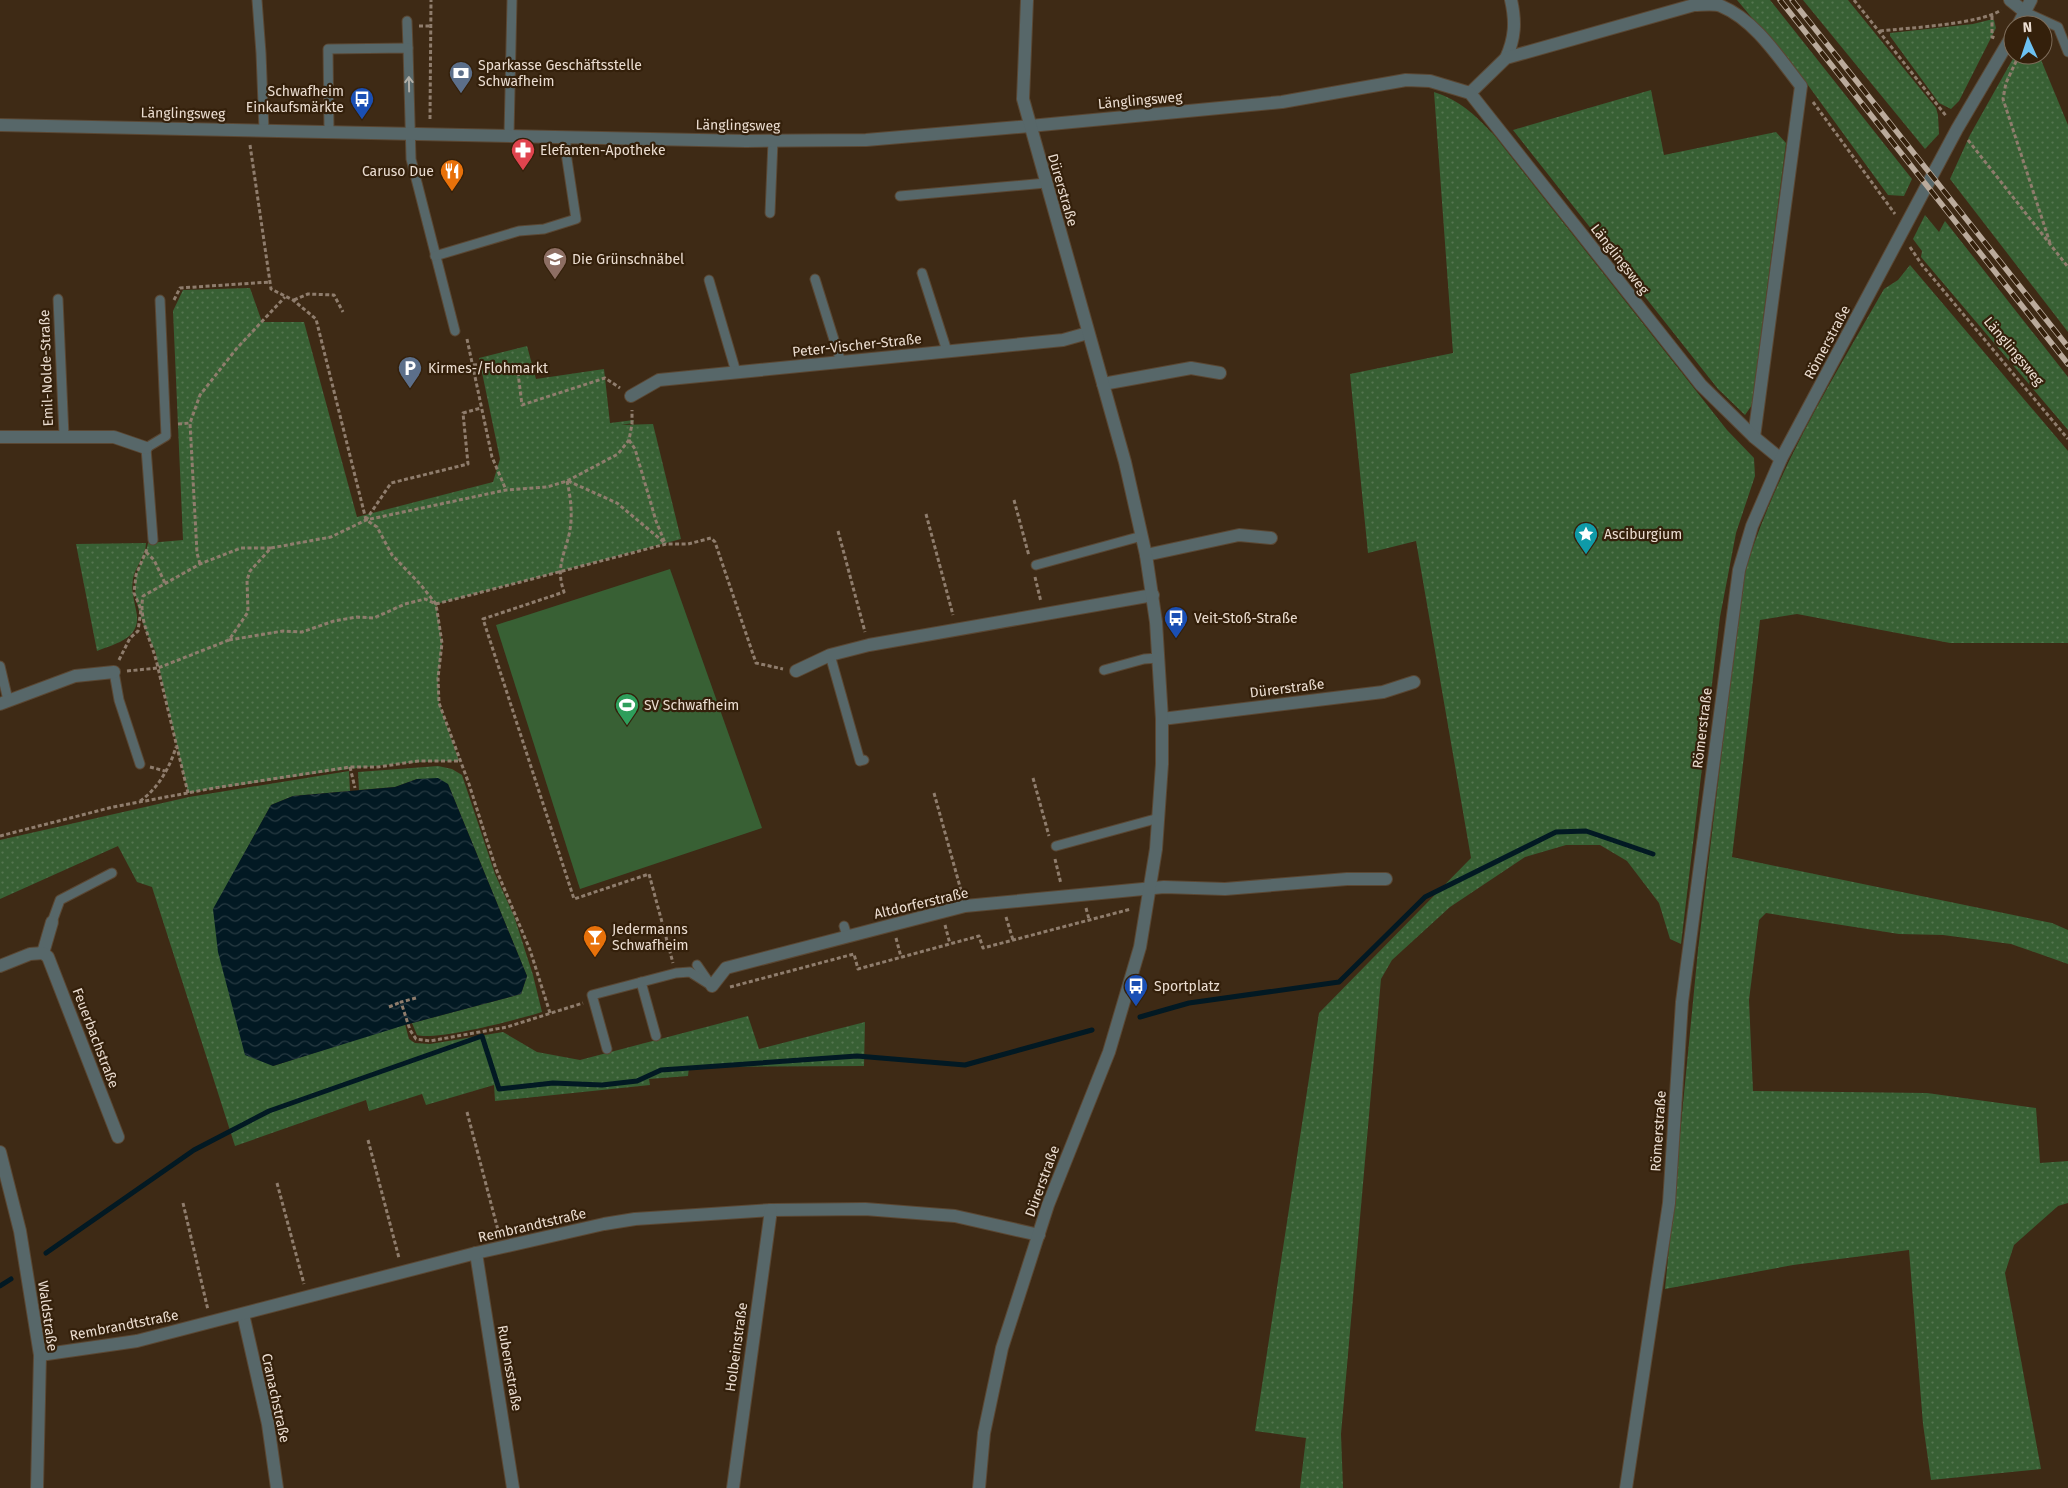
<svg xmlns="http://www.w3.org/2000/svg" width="2068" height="1488" viewBox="0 0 2068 1488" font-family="'Fira Sans',sans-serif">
	<defs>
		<pattern id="grass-dots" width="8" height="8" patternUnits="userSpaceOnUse" patternTransform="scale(1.25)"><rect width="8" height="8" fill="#386034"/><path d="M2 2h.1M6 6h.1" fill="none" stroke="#557650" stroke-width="1.8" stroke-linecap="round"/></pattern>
		<pattern id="water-waves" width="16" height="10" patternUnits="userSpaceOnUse" patternTransform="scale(1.25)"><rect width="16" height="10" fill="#021923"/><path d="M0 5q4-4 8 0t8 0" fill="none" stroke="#273a42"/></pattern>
	</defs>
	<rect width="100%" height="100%" fill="#3e2a15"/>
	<g fill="url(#grass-dots)">
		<path d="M1737 0H1770L1912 179 1904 196 1888 195 1805 81Z"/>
		<path d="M1803 0H1848L1936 108 1938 115 1939 134 1925 149Z"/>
		<path d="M1989 20H1994L1996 28 1959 101 1951 109 1939 103 1890 36V33L1973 24Z"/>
		<path d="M2015 55H2039L2068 125V332L1950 179 1970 135Z"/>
		<path d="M1651 90 1664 155 1776 132 1786 143 1752 405 1745 415 1718 389 1513 130Z"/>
		<path d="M1434 92C1461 101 1474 114 1494 135L1727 430 1754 458 1755 476 1736 533 1720 617 1681 944 1670 939 1659 903 1627 861 1600 845H1566L1525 857 1450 907 1392 960 1381 979 1341 1434 1343 1488H1300L1306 1438 1255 1431 1319 1013 1471 858 1416 541 1368 553 1350 374 1453 353Z"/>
		<path d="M1925 215 1939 232 1945 221 2068 377V430L1921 257 1922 251 1913 239Z"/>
		<path d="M1910 265 2068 451V643H1950L1797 614 1760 620 1732 857 2052 923 2068 930V964L2011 944 1943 935 1899 934 1766 913 1759 920 1749 1000 1753 1091 1927 1093 2036 1108 2040 1163 2068 1161V1203L2058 1206 2014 1245 2005 1273 2041 1469 1931 1480 1923 1424 1909 1250 1793 1265 1665 1289 1698 950 1742 582C1771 478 1831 382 1884 289L1898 280Z"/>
		<path d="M250 288 262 322H304L357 517 493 482 500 459 479 358 527 346 536 379 604 369 610 423 634 420 633 423 621 425 653 424 681 539 436 604 442 643 438 678 439 703 459 761C392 761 327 772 261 782 236 786 212 788 188 793L155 650C145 631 131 597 136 576 139 565 146 554 148 543L183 540 173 311 183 290Z"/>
		<path d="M146 543C146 556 135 567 133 579 131 590 134 599 136 610 143 638 117 643 97 651L76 544Z"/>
		<path d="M438 766 452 769 462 775 495 874 514 916 533 975 542 1012C520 1019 436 1041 417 1035L412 1023 521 994 527 976 448 784 417 779 395 787 359 790 358 772Z"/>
		<path d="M349 771 350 791 293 796 271 805 214 909 273 1066 405 1024 409 1039 415 1043 430 1044 503 1032 537 1052 580 1060 748 1016 759 1049 865 1022 864 1066 689 1067 688 1076 649 1079 650 1085 495 1101 494 1085 426 1105 422 1094 369 1111 366 1100 235 1146 152 887 137 882 118 846 0 899V840L189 797Z"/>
	</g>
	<path fill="#386034" d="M670 569 762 828 580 889 496 625Z"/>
	<path fill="url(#water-waves)" d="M438 778 448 784 527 976 521 994 405 1025 273 1066 245 1055 218 952 213 909 271 805 293 796 395 787 417 779Z"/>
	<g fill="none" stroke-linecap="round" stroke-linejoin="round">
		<g stroke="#021923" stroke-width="5">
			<path d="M1140 1017 1189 1003 1339 982 1425 897 1556 832 1586 831 1653 854"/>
			<path d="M46 1253 194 1150 269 1111 482 1036 499 1089 553 1083 602 1085 637 1081 661 1070 857 1056 965 1065 1092 1030"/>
			<path d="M0 1286 11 1279"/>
		</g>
		<g stroke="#5a4733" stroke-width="11">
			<g id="service">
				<path d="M257 0 261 53 264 130"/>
				<path d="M2025 12 2058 27 2068 52"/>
				<path d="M407 21 408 48"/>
				<path d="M329 131 328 49 408 48 411 159 455 331"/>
				<path d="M509 135 512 0"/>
				<path d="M900 196 1046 183"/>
				<path d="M770 213 773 141"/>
				<path d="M435 256 519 231 544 229 576 219 566 153V137"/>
				<path d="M922 273 947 351"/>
				<path d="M815 279 841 362"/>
				<path d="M709 280 736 372"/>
				<path d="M58 299 64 436"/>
				<path d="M153 540 146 448 166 436 160 300"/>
				<path d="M1036 565 1142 536"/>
				<path d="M830 655 860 761 864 760"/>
				<path d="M0 666 8 700"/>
				<path d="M1104 670 1144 659 1158 658"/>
				<path d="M114 672 119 700 140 764"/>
				<path d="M1056 846 1159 818"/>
				<path d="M52 922 60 900 112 873"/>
				<path d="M844 926 847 936"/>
				<path d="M697 965 708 981"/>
				<path d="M641 982 656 1036"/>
				<path d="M607 1049 592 995 676 973 690 972 712 986"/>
			</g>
		</g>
		<g stroke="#5a4733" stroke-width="14">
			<g id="minor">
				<path d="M2010 0 2025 12"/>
				<path d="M1506 58C1515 38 1516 22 1511 0"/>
				<path d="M1470 93 1506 58 1694 5C1702 5 1714 3 1721 6 1755 20 1779 58 1801 86L1754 437"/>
				<path d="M0 125 746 141 866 140 1030 126 1282 102 1406 80 1430 81 1470 93 1701 385 1754 437 1781 459"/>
				<path d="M1103 384 1191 368 1220 373"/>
				<path d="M631 396 659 380 1063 340 1088 333"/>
				<path d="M0 437H114L146 448"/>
				<path d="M1146 555 1239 535 1271 538"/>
				<path d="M796 671 830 655 869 645 1153 595"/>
				<path d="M0 704 75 676 114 672"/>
				<path d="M1162 719 1383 692 1414 682"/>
				<path d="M43 953 52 922"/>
				<path d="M0 966 30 954 43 953 48 957 118 1137"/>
				<path d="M712 986 726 968 965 906 1164 887 1225 889 1347 879H1386"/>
				<path d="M0 1152 20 1231 40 1355 37 1488"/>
				<path d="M476 1253 513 1488"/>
				<path d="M243 1314 268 1424 277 1488"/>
				<path d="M40 1355 137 1341 476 1253 604 1224 635 1219 771 1210 865 1209 955 1216 1039 1235"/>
				<path d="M733 1488 771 1210"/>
				<path d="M979 1488 984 1433 1002 1348 1048 1205 1109 1052 1140 947 1156 849 1162 764V719L1156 622 1146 555 1125 462 1023 99 1027 0"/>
			</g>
		</g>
		<g stroke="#5a4733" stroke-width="14">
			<g id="tertiary">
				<path d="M2018 25 2031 0"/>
				<path d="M1626 1488 1669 1203 1682 1002 1739 570 1752 526 1781 459 1957 129 2013 34"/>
			</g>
		</g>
		<g stroke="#8f7d6d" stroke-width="3" stroke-dasharray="4 2.5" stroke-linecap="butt">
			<path d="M1854 0 1947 117"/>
			<path d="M1992 16V37L1995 38"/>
			<path d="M419 26H431"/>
			<path d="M1880 31C1908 28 1981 24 2001 10"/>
			<path d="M2019 55 2006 83 2003 99 2050 243"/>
			<path d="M1813 102 1895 214"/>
			<path d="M430 119 431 0"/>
			<path d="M1968 140 2068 267"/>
			<path d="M250 145 271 289 293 300 316 319 366 520"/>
			<path d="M1910 247 1922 265 2068 439"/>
			<path d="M174 300 180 288 270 282"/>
			<path d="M294 300 308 294 334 295 343 312"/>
			<path d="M467 339 492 457 506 490"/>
			<path d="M473 365 487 364 518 373 522 405 605 378 620 388"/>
			<path d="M178 424 190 423"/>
			<path d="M629 440 635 449 656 521 665 543"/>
			<path d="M567 481C571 499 573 517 569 535 563 558 556 569 564 592L483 619 574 899 649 874 673 963"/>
			<path d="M568 481 617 503 666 544"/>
			<path d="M1014 500 1029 556"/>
			<path d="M926 514 953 615"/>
			<path d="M838 531 865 632"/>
			<path d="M271 548H241L200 564 143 596C138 621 153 643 158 668L229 640 248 612 247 580 250 571 271 548 331 537 366 520 506 490 547 487 567 481 618 454 629 440 632 424V410"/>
			<path d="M146 552 154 560 165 583"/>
			<path d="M200 564 197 553 190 423 200 395 237 348 285 297"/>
			<path d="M1035 577 1041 602"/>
			<path d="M229 640 283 631 302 632 334 621 357 617 374 618 405 604 425 599 436 604 420 584 392 555 377 527 366 520 391 483 468 464 463 413 481 408"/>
			<path d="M119 660 130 638 138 631 141 609 134 593 136 575 147 549"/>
			<path d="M127 671 158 668 188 793"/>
			<path d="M150 767 165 771"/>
			<path d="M350 767 355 788"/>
			<path d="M1033 778 1049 836"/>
			<path d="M934 793 962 894"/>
			<path d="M140 801C158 789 170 767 176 747"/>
			<path d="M0 836 113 807 214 788 350 767H378L418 761H459"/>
			<path d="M1055 859 1061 884"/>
			<path d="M1086 908 1089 919"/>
			<path d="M1006 917 1013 940"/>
			<path d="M945 925 950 944"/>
			<path d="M896 938 901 957"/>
			<path d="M730 987 854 954 858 969 979 936 983 948 1131 909"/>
			<path d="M416 998 401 1002 410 1030 416 1039 430 1041 507 1027 583 1003"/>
			<path d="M389 1007 401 1002"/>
			<path d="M550 1013 530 950 496 869 469 784 439 703 438 678 442 643 436 604 666 544H688L711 538 715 542 756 663 783 669"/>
			<path d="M467 1112 499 1234"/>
			<path d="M368 1140 399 1258"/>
			<path d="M277 1183 304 1284"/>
			<path d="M183 1203 208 1310"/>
		</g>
		<use href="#service" stroke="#576769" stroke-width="9"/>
		<use href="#minor" stroke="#576769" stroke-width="12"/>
		<use href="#tertiary" stroke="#576769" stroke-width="12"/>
		<g stroke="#baaa9b" stroke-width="5.5">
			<g id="rail">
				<path d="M1780 0 2068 364"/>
				<path d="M1792 0 2068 347"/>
			</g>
		</g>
		<use href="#rail" stroke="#34200b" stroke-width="4" stroke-dasharray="11" stroke-linecap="butt"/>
	</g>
	<defs><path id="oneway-shaft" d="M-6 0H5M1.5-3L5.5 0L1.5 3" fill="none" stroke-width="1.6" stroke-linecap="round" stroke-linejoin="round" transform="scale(1.25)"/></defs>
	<use stroke="#b0aea7" href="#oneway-shaft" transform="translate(409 84) rotate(-91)"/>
	<defs>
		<g id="bank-pin" transform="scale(1.25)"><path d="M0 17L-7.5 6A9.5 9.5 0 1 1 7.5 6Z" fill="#5c6f8a" stroke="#34200b"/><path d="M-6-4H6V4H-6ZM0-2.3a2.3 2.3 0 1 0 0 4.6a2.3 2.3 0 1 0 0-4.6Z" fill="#fff"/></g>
		<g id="bus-pin" transform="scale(1.25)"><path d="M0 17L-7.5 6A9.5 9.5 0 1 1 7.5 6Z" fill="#1a4fb4" stroke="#34200b"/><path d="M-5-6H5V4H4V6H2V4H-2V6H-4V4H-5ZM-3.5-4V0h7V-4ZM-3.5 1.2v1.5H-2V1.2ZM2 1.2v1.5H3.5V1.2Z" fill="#fff"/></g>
		<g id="pharmacy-pin" transform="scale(1.25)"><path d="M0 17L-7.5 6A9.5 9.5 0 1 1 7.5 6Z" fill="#e0444e" stroke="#34200b"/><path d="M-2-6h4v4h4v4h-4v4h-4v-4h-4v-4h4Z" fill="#fff"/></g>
		<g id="restaurant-pin" transform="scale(1.25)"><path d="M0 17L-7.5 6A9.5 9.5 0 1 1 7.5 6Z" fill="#e8710a" stroke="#34200b"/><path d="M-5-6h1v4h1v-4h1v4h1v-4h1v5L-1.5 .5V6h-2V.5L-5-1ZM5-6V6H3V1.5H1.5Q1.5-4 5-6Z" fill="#fff"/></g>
		<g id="school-pin" transform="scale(1.25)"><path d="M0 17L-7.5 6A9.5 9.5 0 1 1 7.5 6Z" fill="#8d6e63" stroke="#34200b"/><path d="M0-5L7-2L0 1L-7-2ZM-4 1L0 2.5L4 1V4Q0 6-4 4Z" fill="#fff"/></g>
		<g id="parking-pin" transform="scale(1.25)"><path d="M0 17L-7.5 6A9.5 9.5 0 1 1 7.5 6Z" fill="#5c6f8a" stroke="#34200b"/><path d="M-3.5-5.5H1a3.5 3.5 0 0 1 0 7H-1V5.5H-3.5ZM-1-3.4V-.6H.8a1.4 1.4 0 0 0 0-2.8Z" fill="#fff"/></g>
		<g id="sight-pin" transform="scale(1.25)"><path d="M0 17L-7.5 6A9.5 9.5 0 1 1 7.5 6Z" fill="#0f9aa8" stroke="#34200b"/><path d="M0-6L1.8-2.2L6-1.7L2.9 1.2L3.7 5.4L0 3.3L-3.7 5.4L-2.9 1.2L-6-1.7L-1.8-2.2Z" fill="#fff"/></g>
		<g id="stadium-pin" transform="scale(1.25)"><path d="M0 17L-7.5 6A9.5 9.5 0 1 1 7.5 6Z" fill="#2e9e5b" stroke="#34200b"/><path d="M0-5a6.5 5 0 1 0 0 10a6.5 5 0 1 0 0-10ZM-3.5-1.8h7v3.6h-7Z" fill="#fff"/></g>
		<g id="bar-pin" transform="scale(1.25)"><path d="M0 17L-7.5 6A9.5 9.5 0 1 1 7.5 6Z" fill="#e8710a" stroke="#34200b"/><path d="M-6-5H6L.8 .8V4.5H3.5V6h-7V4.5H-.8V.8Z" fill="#fff"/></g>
	</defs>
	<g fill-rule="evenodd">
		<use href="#bank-pin" x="461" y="73"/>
		<use href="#bus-pin" x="362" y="99"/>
		<use href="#pharmacy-pin" x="523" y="150"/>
		<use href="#restaurant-pin" x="452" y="171"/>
		<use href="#school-pin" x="555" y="259"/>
		<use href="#parking-pin" x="410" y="368"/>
		<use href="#sight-pin" x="1586" y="534"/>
		<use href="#bus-pin" x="1176" y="618"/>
		<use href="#stadium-pin" x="627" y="705"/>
		<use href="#bar-pin" x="595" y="937"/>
		<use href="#bus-pin" x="1136" y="986"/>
	</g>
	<g text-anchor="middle" stroke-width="4.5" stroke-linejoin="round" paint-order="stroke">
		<g font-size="14" fill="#ebddd1" stroke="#34200b" text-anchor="start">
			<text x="478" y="70">Sparkasse Geschäftsstelle<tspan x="478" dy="16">Schwafheim</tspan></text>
			<text x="344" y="96" text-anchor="end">Schwafheim<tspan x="344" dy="16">Einkaufsmärkte</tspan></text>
			<text x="540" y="155">Elefanten-Apotheke</text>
			<text x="434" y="176" text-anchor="end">Caruso Due</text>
			<text x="572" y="264">Die Grünschnäbel</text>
			<text x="428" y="373">Kirmes-/Flohmarkt</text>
			<text x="1604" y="539">Asciburgium</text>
			<text x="1194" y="623">Veit-Stoß-Straße</text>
			<text x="644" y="710">SV Schwafheim</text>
			<text x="612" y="934">Jedermanns<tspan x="612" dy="16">Schwafheim</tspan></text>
			<text x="1154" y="991">Sportplatz</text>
		</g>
		<g font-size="14" fill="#ebddd1" stroke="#34200b">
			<text transform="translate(1140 100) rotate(-5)" y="5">Länglingsweg</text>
			<text transform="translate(183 113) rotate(1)" y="5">Länglingsweg</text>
			<text transform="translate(738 125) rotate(1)" y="5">Länglingsweg</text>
			<text transform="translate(1063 190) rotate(74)" y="5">Dürerstraße</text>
			<text transform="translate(1620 259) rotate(52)" y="5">Länglingsweg</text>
			<text transform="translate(1827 342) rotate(-62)" y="5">Römerstraße</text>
			<text transform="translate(857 345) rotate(-6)" y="5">Peter-Vischer-Straße</text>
			<text transform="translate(2014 351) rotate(50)" y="5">Länglingsweg</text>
			<text transform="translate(46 368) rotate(-92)" y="5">Emil-Nolde-Straße</text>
			<text transform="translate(1287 688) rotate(-7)" y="5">Dürerstraße</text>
			<text transform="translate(1702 728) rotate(-83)" y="5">Römerstraße</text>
			<text transform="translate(921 903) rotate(-13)" y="5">Altdorferstraße</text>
			<text transform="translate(96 1038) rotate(69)" y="5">Feuerbachstraße</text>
			<text transform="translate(1658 1131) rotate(-86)" y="5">Römerstraße</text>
			<text transform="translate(1042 1181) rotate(-70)" y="5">Dürerstraße</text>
			<text transform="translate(532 1225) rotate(-13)" y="5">Rembrandtstraße</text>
			<text transform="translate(48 1316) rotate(82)" y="5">Waldstraße</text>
			<text transform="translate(124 1325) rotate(-11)" y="5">Rembrandtstraße</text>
			<text transform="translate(736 1347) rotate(-82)" y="5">Holbeinstraße</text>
			<text transform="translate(510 1368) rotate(80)" y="5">Rubensstraße</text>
			<text transform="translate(276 1398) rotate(78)" y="5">Cranachstraße</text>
		</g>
	</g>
	<g transform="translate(2028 40) rotate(357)"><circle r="24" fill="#34200b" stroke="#7d6c5a"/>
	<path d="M0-4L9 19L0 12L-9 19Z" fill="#6dc2f3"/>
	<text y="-8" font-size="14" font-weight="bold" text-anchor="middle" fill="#ebddd1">N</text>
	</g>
</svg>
